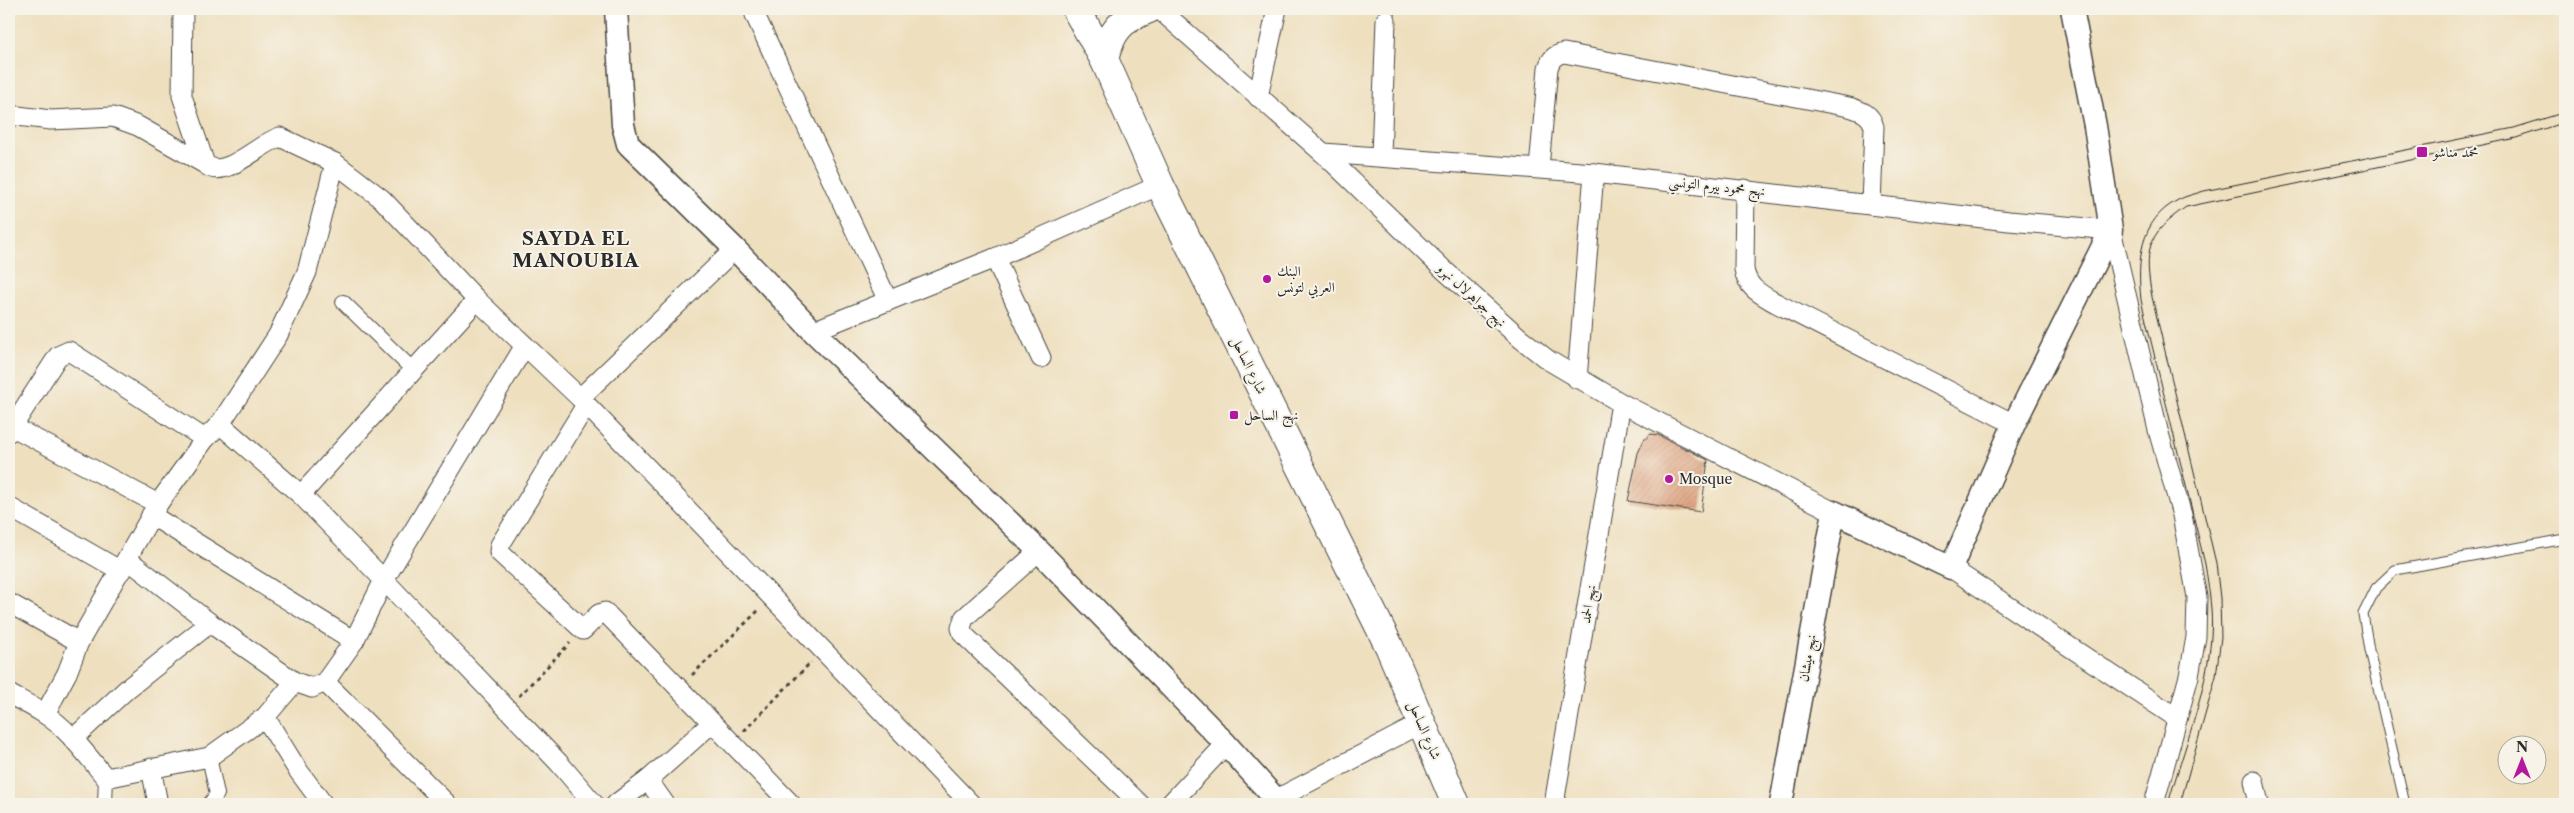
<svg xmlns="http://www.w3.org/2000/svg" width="2574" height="813" viewBox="0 0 2574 813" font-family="'Libre Caslon Text',Amiri,serif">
	<defs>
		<pattern id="building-hatch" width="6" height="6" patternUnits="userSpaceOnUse" patternTransform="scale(1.25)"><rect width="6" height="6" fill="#d99169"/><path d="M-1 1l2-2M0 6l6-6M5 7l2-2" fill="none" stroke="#b07757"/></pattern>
	</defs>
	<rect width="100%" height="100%" fill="#f7f3e8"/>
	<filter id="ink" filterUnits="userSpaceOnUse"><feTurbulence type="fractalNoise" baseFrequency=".02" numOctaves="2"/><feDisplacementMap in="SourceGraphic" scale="10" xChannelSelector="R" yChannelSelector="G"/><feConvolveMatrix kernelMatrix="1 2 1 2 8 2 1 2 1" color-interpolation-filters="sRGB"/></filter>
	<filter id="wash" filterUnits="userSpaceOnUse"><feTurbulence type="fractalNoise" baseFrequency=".0096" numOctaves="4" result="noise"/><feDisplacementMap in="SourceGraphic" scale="20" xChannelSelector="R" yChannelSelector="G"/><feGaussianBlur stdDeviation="1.12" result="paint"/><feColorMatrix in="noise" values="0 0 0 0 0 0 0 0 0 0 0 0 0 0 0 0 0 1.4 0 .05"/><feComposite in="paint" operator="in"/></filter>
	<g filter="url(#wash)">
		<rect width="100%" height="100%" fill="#eedfbe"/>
		<g id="blocks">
			<path fill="url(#building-hatch)" d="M1651 434 1658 435 1708 460 1701 512 1628 501 1638 453 1644 440Z"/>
		</g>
	</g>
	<g filter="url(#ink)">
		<use href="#blocks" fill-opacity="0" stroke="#484641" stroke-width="1"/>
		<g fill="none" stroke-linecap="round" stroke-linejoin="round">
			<g stroke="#484641" stroke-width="11">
				<path id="service" d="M2405 804 2369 650 2363 614 2376 588 2395 570 2565 539"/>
			</g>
			<g stroke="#484641" stroke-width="16">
				<g id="pedestrian">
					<path d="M343 302 413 370"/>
					<path d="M209 757 217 794 210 804"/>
					<path d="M105 804 106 778"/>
				</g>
			</g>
			<g stroke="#484641" stroke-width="21">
				<g id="minor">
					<path d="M183 9 182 96 205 164C224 182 259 143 280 137L335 163 382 199 477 300 580 398 971 804"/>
					<path d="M1159 9 1323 153 1444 270 1520 338 1548 360 1621 403 1834 512"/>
					<path d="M755 15 888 301"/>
					<path d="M1258 97 1277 9"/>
					<path d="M9 115 51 120 113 117 138 126 205 164"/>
					<path d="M1323 153 1594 173 2009 221 2111 230 2158 430 2182 515 2197 597 2196 637 2189 676 2154 804"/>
					<path d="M1381 156 1386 20"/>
					<path d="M1539 168 1548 68C1551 59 1554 55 1564 53L1849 107C1862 111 1871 114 1874 127L1871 205"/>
					<path d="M1745 189 1744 269C1747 288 1760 294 1776 303L2014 424"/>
					<path d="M995 258 1041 358"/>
					<path d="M813 331 995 258 1160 185"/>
					<path d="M1577 379 1594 173"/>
					<path d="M580 398 735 249"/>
					<path d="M586 405 500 545 499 552 583 630 599 614 605 612 791 804"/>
					<path d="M220 424 301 495 384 580 559 763 594 804"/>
					<path d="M13 427 158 504"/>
					<path d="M9 432 58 356 69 351 205 439"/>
					<path d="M301 495 477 300"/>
					<path d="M9 507 121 571"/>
					<path d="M151 515 354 641"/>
					<path d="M1039 551 964 618 961 628 963 634 1140 804"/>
					<path d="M127 559 210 623 295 682 312 688 325 682 354 641 384 580 524 347"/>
					<path d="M1951 568 2177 718"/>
					<path d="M9 603 79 642"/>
					<path d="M325 682 447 804"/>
					<path d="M9 694C20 700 32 706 43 713 69 729 87 756 106 778L209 757 265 717 295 682"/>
					<path d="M45 714 67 673 79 642 158 504 205 439 220 424 278 335 307 272 335 163"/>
					<path d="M265 717 297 769 323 804"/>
					<path d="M73 739 127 689 210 623"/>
					<path d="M151 768 158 804"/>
					<path d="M648 780 665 804"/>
					<path d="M2254 781 2259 804"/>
					<path d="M1275 800 1422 723"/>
					<path d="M616 804 648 780 711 724"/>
					<path d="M1170 804 1226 744"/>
					<path d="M1554 804 1621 403"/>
				</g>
			</g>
			<g stroke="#484641" stroke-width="25">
				<g id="tertiary">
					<path d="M616 9 623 125 628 144 735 249 813 331 1039 551 1226 744 1280 804"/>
					<path d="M1781 804 1834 512 1951 568 2014 424 2111 230 2095 126 2072 9"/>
				</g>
			</g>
			<g stroke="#484641" stroke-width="30">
				<g id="primary">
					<path d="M1076 9 1104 59 1160 185 1389 646 1456 804"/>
					<path d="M1104 59C1112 30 1120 20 1149 9"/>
				</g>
			</g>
			<g stroke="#484641" stroke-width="3" stroke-dasharray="4 4" stroke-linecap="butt">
				<path d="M692 675 759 610"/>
				<path d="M519 696 570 643"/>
				<path d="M744 731 811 662"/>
			</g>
			<use href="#service" stroke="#fff" stroke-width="9"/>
			<use href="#pedestrian" stroke="#fff" stroke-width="14"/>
			<use href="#minor" stroke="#fff" stroke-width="19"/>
			<use href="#tertiary" stroke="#fff" stroke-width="22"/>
			<use href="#primary" stroke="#fff" stroke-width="28"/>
			<g stroke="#2b2b2b" stroke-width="1">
				<path d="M2168 804C2183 751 2207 692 2211 637 2213 612 2209 589 2205 564L2141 300C2137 262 2139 220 2178 200 2185 196 2195 194 2204 191L2514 128 2559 114 2565 109"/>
				<path d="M2180 804 2216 676 2221 637 2220 598 2216 563 2152 297C2144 251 2146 234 2186 207L2516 138 2565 122"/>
			</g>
		</g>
	</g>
	<g fill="#b5179e" stroke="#f7f3e8" stroke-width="2">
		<rect x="2416" y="146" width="12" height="12" rx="2.5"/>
		<circle cx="1267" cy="279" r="5"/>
		<rect x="1229" y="410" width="10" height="10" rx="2.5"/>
		<circle cx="1669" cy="479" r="5"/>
	</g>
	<g text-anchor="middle" stroke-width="4" stroke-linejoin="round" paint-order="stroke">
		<g font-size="14" fill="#2b2b2b" stroke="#f7f3e8" text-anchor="start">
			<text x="2433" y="157">محمد مناشو</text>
			<text x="1277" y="276">البنك<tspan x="1277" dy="16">العربي لتونس</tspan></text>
			<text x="1244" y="420">نهج الساحل</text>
			<text x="1679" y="484">Mosque</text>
		</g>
		<g font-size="14" fill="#2b2b2b" stroke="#f7f3e8">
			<text transform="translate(1717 186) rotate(6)" y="5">نهج محمود بيرم التونسي</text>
			<text transform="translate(1472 295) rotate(42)" y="5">نهج جواهرلال نهرو</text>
			<text transform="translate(1249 365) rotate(64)" y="5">شارع الساحل</text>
			<text transform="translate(1588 604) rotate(-81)" y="5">نهج الحمد</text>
			<text transform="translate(1807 658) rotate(-80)" y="5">نهج ميشان</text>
			<text transform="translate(1425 730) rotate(67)" y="5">شارع الساحل</text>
		</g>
		<g font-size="19" font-weight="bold" letter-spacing="1" fill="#2b2b2b" stroke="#f7f3e8">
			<text x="576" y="245">SAYDA EL<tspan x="576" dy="22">MANOUBIA</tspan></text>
		</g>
	</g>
	<rect width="2574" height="813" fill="none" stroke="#f7f3e8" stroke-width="30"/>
	<g transform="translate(2522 760)"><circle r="24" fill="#f7f3e8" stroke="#a5a39c"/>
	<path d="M0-4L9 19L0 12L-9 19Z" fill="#b5179e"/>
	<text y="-8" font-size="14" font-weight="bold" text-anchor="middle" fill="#2b2b2b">N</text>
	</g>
</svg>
